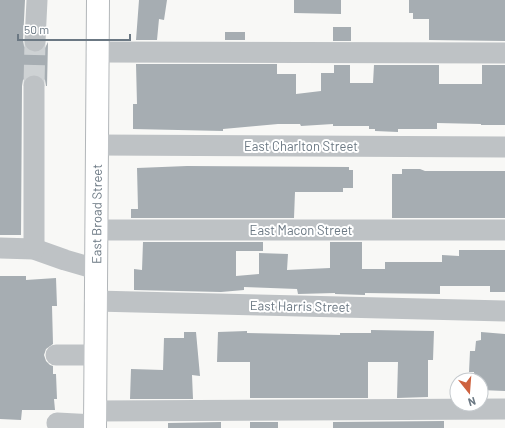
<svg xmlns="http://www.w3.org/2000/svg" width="505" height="428" viewBox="0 0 505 428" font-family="Barlow,sans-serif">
	<rect width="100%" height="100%" fill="#f8f8f6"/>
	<g fill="#a6adb2">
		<path d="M0 0H25L23 40 24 46 28 51 34 53 40 52 45 48 48 42 47 86H46L45 80 40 76 34 74 28 76 23 80 22 86 21 235H0Z"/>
		<path d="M139 0H167L164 20 159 19 157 40H136Z"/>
		<path d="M294 0H341V14L294 13Z"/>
		<path d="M409 0H505V41L429 40V19H413V13H409Z"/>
		<rect x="333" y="27" width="18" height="14"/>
		<rect x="225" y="32" width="20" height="8"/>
		<path d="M136 64H277V74H296V94L321 91V73H334V65H350V83H373L374 65H439V84H482V65H505V125H481V124L437 123V129H398V132L375 131V129H369V126H333V124L301 126 300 124H278L223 129V131L133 129V104H137Z"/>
		<path d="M187 166 349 167V170H353V188H343V192H295L294 218H131V209H138L137 168Z"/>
		<path d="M402 169H420L425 171H505V218H392V174H402Z"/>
		<path d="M143 242H263V251H236V276L259 274V253L288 254 287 270 330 268V242H362V269H385V262H442V255L459 256V250H505V292H490V286H440V294L365 293V295L335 294V293L298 294 297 289 244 287V290L221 292 134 290V269L142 270Z"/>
		<path d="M0 276H26V280L56 278 57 306H52L53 344 46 349 44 355 46 361 50 365 53 366V374H56L57 399H54L55 410H22L21 420 0 419Z"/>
		<path d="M371 330 434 331 433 360H428V397L397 398 398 362H368V398H250V362H217L218 332 247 331V333L340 335V333H371Z"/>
		<path d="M184 332H196L200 376 192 375 193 399H130L131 369 163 370 164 338H184Z"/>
		<path d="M481 332 505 334V391L481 390V380H474V372H469L470 351H475L476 341 481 340Z"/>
		<path d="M444 421V428H333V422Z"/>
		<path d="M221 422V428H168V423Z"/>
		<rect x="250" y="422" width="28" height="6"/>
	</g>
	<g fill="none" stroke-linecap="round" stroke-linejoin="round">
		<path stroke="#ced2d4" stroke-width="21" stroke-dasharray="21 10" stroke-linecap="butt" d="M34 86 35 41"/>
		<g stroke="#b2b6b9" stroke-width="24">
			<g id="major">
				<path id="s1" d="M95 428 98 0"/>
			</g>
		</g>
		<g stroke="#bec2c5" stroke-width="21">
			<path d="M35 41 37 0"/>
			<path d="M97 52 505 53"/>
			<path d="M97 145 505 147"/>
			<path d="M96 230H505"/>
			<path d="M0 248 34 249 65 260 96 269"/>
			<path d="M34 249V86"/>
			<path d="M95 301 505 311"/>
			<path d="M56 355H95"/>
			<path d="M94 411 505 409"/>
			<path d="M57 423 95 425"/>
		</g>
		<use href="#major" stroke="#fff" stroke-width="22"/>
	</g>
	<g text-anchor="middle" stroke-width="4" stroke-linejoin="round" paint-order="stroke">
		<g font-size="13" fill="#6b7883" stroke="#fff">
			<text x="301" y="151">East Charlton Street</text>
			<text dy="5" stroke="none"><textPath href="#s1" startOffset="214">East Broad Street</textPath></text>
			<text x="301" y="235">East Macon Street</text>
			<text transform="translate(300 306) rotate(1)" y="5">East Harris Street</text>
		</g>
	</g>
	<g transform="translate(469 392) rotate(163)"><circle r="19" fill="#ffffff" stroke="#c4c9cd"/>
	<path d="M0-3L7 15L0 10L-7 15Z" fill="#ce623f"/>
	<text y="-6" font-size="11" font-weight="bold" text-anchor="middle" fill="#6b7883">N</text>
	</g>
	<path d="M18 34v6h112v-6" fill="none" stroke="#6b7883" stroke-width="2"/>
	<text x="24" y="34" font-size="12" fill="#6b7883" stroke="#ffffff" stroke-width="3" paint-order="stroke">50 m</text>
</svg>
